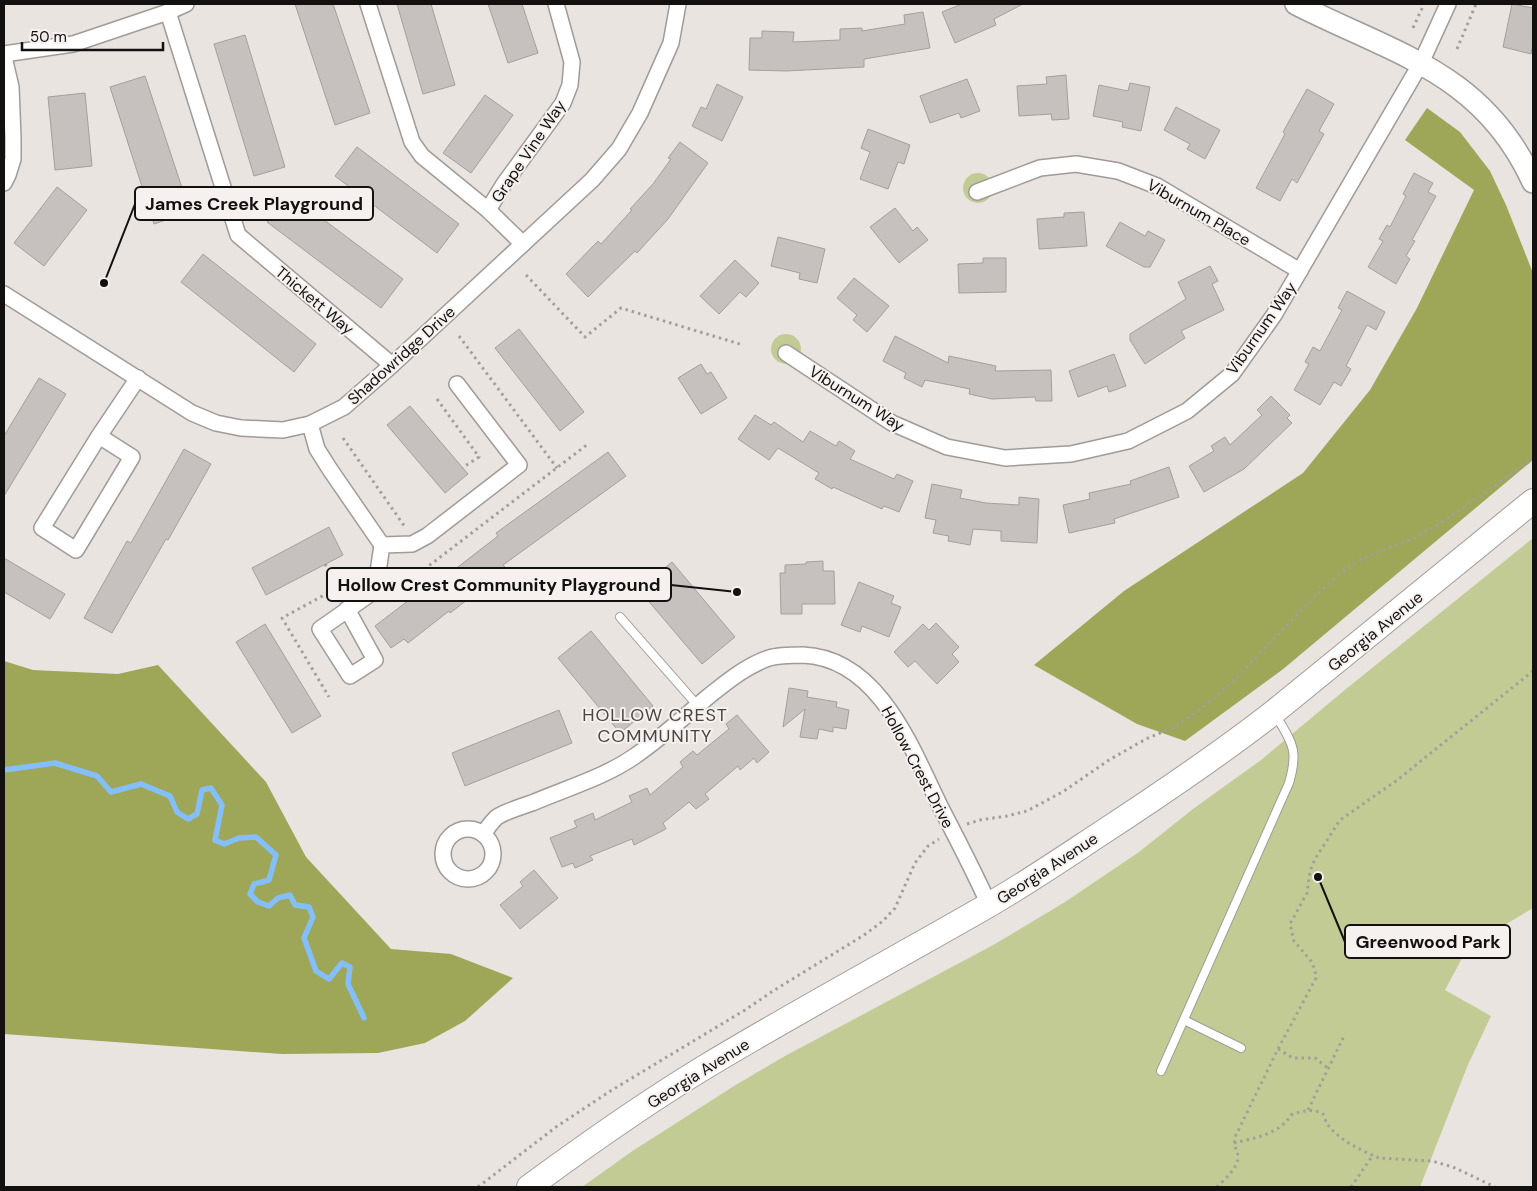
<svg xmlns="http://www.w3.org/2000/svg" width="1537" height="1191" viewBox="0 0 1537 1191" font-family="'DM Sans',sans-serif">
	<rect width="100%" height="100%" fill="#e9e4e0"/>
	<g fill="#c3cb94">
		<circle cx="978" cy="188" r="15"/>
		<circle cx="786" cy="349" r="15"/>
		<path d="M1533 538V908L1468 947 1445 990 1491 1016 1467 1067 1420 1187H582L631 1152 734 1086 785 1056 995 944 1065 902 1139 852 1193 809 1261 760 1346 689Z"/>
	</g>
	<g fill="#9da757">
		<path d="M1427 108 1460 132 1490 171 1506 205 1533 273V460L1282 670 1185 741 1137 724 1034 665 1124 591 1303 473 1370 390 1417 308 1474 190 1405 140Z"/>
		<path d="M4 661 33 670 118 674 158 665 266 782 306 857 391 949 451 954 513 978 465 1021 425 1043 378 1053 282 1054 4 1034Z"/>
	</g>
	<g fill="none" stroke-linecap="round" stroke-linejoin="round">
		<path stroke="#85bffb" stroke-width="5.5" d="M4 770 55 763 97 776 111 792 141 784 170 796 177 812 188 819 197 814 202 790 211 788 222 805 215 840 224 844 239 838 256 837 276 855 269 880 254 884 250 894 258 902 269 906 278 898 290 895 295 905 309 907 313 917 304 938 316 971 329 979 342 963 350 967 348 984 364 1018"/>
	</g>
	<g fill="#c6c1be" stroke="#a49f9c">
		<path d="M295 4H333L370 113 335 125Z"/>
		<path d="M397 4H431L455 85 423 94Z"/>
		<path d="M488 4H522L538 53 508 63Z"/>
		<path d="M962 4H1023L994 19 996 25 955 43 942 12Z"/>
		<path d="M1512 4 1533 8V44L1531 54 1503 47Z"/>
		<path d="M923 12 930 48 864 59V67L786 71 749 70 750 38H762V31L794 32 793 42 840 40V29L862 28V31L905 24 904 15Z"/>
		<path d="M245 35 285 167 254 176 214 44Z"/>
		<path d="M1066 75 1069 119 1052 120 1051 114 1019 116 1017 86 1047 84 1046 77Z"/>
		<path d="M145 76 190 212 154 224 110 87Z"/>
		<path d="M967 79 980 111 961 118 959 113 930 123 920 96Z"/>
		<path d="M1130 83 1150 87 1141 131 1122 127 1123 122 1093 116 1099 85 1128 91Z"/>
		<path d="M717 84 743 97 722 141 692 126 701 107 706 109Z"/>
		<path d="M1307 89 1334 104 1319 131 1324 134 1297 183 1292 179 1280 201 1256 188 1285 134 1283 132Z"/>
		<path d="M85 93 92 166 55 170 48 97Z"/>
		<path d="M485 95 513 115 471 173 443 153Z"/>
		<path d="M1176 107 1220 130 1205 159 1187 149 1190 144 1164 130Z"/>
		<path d="M868 129 910 145 904 164 898 162 888 189 860 179 870 152 861 148Z"/>
		<path d="M680 142 708 163 668 219 637 253 635 251 588 297 566 274 598 241 601 244 632 210 630 209 653 184 671 159 668 158Z"/>
		<path d="M357 147 459 224 437 253 335 176Z"/>
		<path d="M1414 173 1433 183 1428 192 1436 196 1412 240 1415 241 1406 256 1410 259 1396 284 1368 267 1383 241 1379 239 1387 225 1390 227 1406 196 1403 194Z"/>
		<path d="M57 187 87 210 44 266 14 243Z"/>
		<path d="M288 193 403 279 381 308 267 222Z"/>
		<path d="M895 208 913 231 917 227 928 240 899 263 870 227Z"/>
		<path d="M1084 212 1087 246 1039 249 1037 219 1064 217V213Z"/>
		<path d="M1120 222 1145 236 1148 231 1165 240 1150 267H1144L1106 246Z"/>
		<path d="M778 237 825 249 817 283 799 279 800 273 771 266Z"/>
		<path d="M203 254 316 344 294 372 181 282Z"/>
		<path d="M983 258H1006V292L959 293 958 264 983 263Z"/>
		<path d="M735 260 759 283 746 297 740 292 719 314 700 296Z"/>
		<path d="M1210 266 1218 281 1212 284 1224 310 1181 331 1185 338 1145 364 1130 340V334L1186 299 1178 282Z"/>
		<path d="M854 278 889 306 867 332 853 320 857 315 837 298Z"/>
		<path d="M1347 291 1385 312 1376 330 1367 325 1346 366 1351 369 1341 386 1334 382 1320 405 1294 390 1309 364 1305 362 1313 347 1320 351 1342 310 1338 308Z"/>
		<path d="M519 329 584 412 560 431 495 348Z"/>
		<path d="M895 336 948 363 949 356 996 366 995 371 1051 370 1052 401H1036L1035 397 992 399 969 394 970 389 925 380 922 387 904 378 906 373 883 361Z"/>
		<path d="M1114 354 1126 386 1109 392 1107 386 1078 397 1069 371Z"/>
		<path d="M701 364 707 374 711 372 727 398 701 414 678 378Z"/>
		<path d="M39 378 66 394 4 496V436Z"/>
		<path d="M1271 396 1290 415 1287 418 1292 423 1244 469 1204 492 1189 466 1214 451 1211 446 1225 437 1230 445 1262 415 1257 410Z"/>
		<path d="M410 406 468 474 445 493 387 425Z"/>
		<path d="M755 415 771 425 774 422 803 442 810 431 836 446 839 441 855 451 850 459 894 479 897 474 913 481 899 512 884 506 882 509 833 487 832 489 815 479 819 473 778 448 769 460 738 439Z"/>
		<path d="M184 449 211 464 168 540 166 539 112 633 84 618 127 541 131 543Z"/>
		<path d="M608 452 626 476 503 565 505 567 478 588 480 590 450 613 449 611 408 643 404 639 391 648 375 626 430 584 432 587 498 536 496 533Z"/>
		<path d="M1169 467 1179 497 1114 519 1115 523 1069 533 1063 505 1090 499 1089 493 1131 484 1130 481Z"/>
		<path d="M932 484 962 490 960 498 986 503 1019 505V497L1039 499 1037 543 1001 541V531L973 529 970 545 948 541 949 536 933 533 936 520 925 518Z"/>
		<path d="M329 527 343 555 266 595 252 568Z"/>
		<path d="M4 558 65 594 50 619 4 592Z"/>
		<path d="M823 561V571H834L835 604H802V614H781L780 573H785V565L806 564V562Z"/>
		<path d="M672 562 735 637 702 664 639 590Z"/>
		<path d="M859 582 894 596 891 603 901 607 889 637 862 626 860 632 841 625Z"/>
		<path d="M936 623 959 647 952 654 959 662 937 684 915 661 908 667 894 652 923 624 929 630Z"/>
		<path d="M265 624 321 716 292 733 236 642Z"/>
		<path d="M591 631 653 706 620 733 558 658Z"/>
		<path d="M789 688 808 691 807 697 837 702 836 707 849 710 846 729 833 727V732L819 729 817 739 800 737 805 709 783 727Z"/>
		<path d="M559 710 572 743 465 786 452 753Z"/>
		<path d="M737 715 769 752 757 763 754 758 740 770 738 766 705 794 709 799 696 809 689 802 663 823 666 829 634 845 632 839 590 856 593 860 575 868 573 863 562 867 550 838 577 827 574 821 593 813 595 820 632 802 629 796 647 788 650 795 683 767 680 762 693 751 697 755 729 729 726 724Z"/>
		<path d="M534 870 558 898 520 929 500 905 523 886 520 882Z"/>
	</g>
	<g fill="none" stroke-linecap="round" stroke-linejoin="round">
		<g stroke="#a09b98" stroke-width="10">
			<g id="lane">
				<path d="M620 617 698 706"/>
				<path d="M1184 1020 1241 1048"/>
				<path d="M1161 1071 1289 783C1299 749 1292 743 1275 714"/>
			</g>
		</g>
		<g stroke="#a09b98" stroke-width="18">
			<g id="street">
				<path d="M368 4 412 142 422 156 488 210 523 244"/>
				<path d="M168 12 238 235 392 365"/>
				<path d="M4 54 73 44 168 12 186 4"/>
				<path d="M4 57 11 87 13 138V159L8 175 4 183"/>
				<path d="M977 192 1040 168 1076 164 1118 171 1157 186 1300 271"/>
				<path d="M488 210 504 184 563 103 570 85 572 62 556 4"/>
				<path d="M4 294 192 413 216 423 241 428 283 430 310 424 344 407 392 365 592 180 619 149 640 113 671 43 678 4"/>
				<path d="M786 353 892 423 947 447 1005 458 1071 454 1128 441 1187 411 1232 374 1274 315 1421 63 1448 4"/>
				<path d="M310 424 317 449 331 471 382 545"/>
				<path d="M99 436 132 457 76 550 42 528 99 436 138 378"/>
				<path d="M347 609 375 660 350 676 320 629 370 594 377 579 382 545 412 544 427 536 519 465 457 384"/>
				<circle cx="468" cy="854" r="25"/>
				<path d="M483 834C487 829 492 821 497 817 504 812 523 806 532 803 567 788 605 777 635 756 661 738 685 716 709 696 728 681 746 666 769 658 779 655 792 655 803 655 879 658 912 749 940 806 957 839 974 871 989 905"/>
			</g>
		</g>
		<g stroke="#a09b98" stroke-width="24">
			<path id="secondary" d="M1296 4C1394 54 1483 72 1533 182"/>
		</g>
		<g stroke="#a09b98" stroke-width="26">
			<path id="primary" d="M529 1187C586 1145 644 1104 705 1067 798 1011 893 960 987 906 1027 883 1065 857 1103 832 1161 794 1219 755 1274 712L1533 501"/>
		</g>
		<g stroke="#a29f9b" stroke-width="3" stroke-dasharray="2.5 4" stroke-linecap="butt">
			<path d="M1413 28 1424 4"/>
			<path d="M1457 49 1476 4"/>
			<path d="M526 275 585 337 621 308 743 345"/>
			<path d="M459 336 557 468"/>
			<path d="M437 399 479 457 462 468"/>
			<path d="M343 438 405 527"/>
			<path d="M325 564 339 587 282 618 329 697"/>
			<path d="M388 597 588 444"/>
			<path d="M967 824 980 820 1007 816 1027 811 1064 791 1109 760 1146 739 1177 726 1208 703 1235 679 1317 594 1344 571 1361 559 1415 538 1450 517 1533 459"/>
			<path d="M1278 1049 1293 1058H1315L1329 1069"/>
			<path d="M1308 1110 1344 1036"/>
			<path d="M1234 1143C1254 1138 1280 1134 1291 1115 1302 1111 1312 1108 1323 1114 1324 1117 1326 1122 1328 1125 1339 1140 1362 1151 1379 1158L1432 1161 1453 1167 1495 1187"/>
			<path d="M478 1187 556 1127 612 1090 745 1010 773 991 864 935 883 921 895 908 915 863 928 846 939 839"/>
			<path d="M1217 1187C1224 1180 1237 1169 1238 1158 1238 1148 1232 1148 1236 1135L1278 1049 1316 978 1315 970 1311 961 1294 941 1290 924 1307 893 1310 871 1315 859 1340 820 1396 781 1533 671"/>
			<path d="M1351 1187 1373 1155"/>
		</g>
		<use href="#lane" stroke="#fff" stroke-width="8"/>
		<use href="#street" stroke="#fff" stroke-width="15"/>
		<use href="#secondary" stroke="#fff" stroke-width="21"/>
		<use href="#primary" stroke="#fff" stroke-width="24"/>
	</g>
	<g text-anchor="middle" stroke-width="4" stroke-linejoin="round" paint-order="stroke">
		<g font-size="16" fill="#121110" stroke="#f6f1ee">
			<text transform="translate(528 151) rotate(-56)" y="6">Grape Vine Way</text>
			<text transform="translate(1199 212) rotate(30)" y="6">Viburnum Place</text>
			<text transform="translate(315 300) rotate(40)" y="6">Thickett Way</text>
			<text transform="translate(1261 328) rotate(-55)" y="6">Viburnum Way</text>
			<text transform="translate(401 355) rotate(-42)" y="6">Shadowridge Drive</text>
			<text transform="translate(857 398) rotate(32)" y="6">Viburnum Way</text>
			<text transform="translate(1375 631) rotate(-39)" y="6">Georgia Avenue</text>
			<text transform="translate(918 767) rotate(62)" y="6">Hollow Crest Drive</text>
			<text transform="translate(1047 868) rotate(-33)" y="6">Georgia Avenue</text>
			<text transform="translate(698 1073) rotate(-32)" y="6">Georgia Avenue</text>
		</g>
		<g font-size="18" letter-spacing="1" fill="#484442" stroke="#f6f1ee">
			<text x="655" y="721">HOLLOW CREST<tspan x="655" dy="21">COMMUNITY</tspan></text>
		</g>
	</g>
	<path fill="none" stroke="#121110" stroke-width="2" d="M104 283L135 204M737 592L671 585M1318 877L1345 942"/>
	<g fill="#121110" stroke="#f6f1ee" stroke-width="2">
		<circle cx="104" cy="283" r="5"/>
		<circle cx="737" cy="592" r="5"/>
		<circle cx="1318" cy="877" r="5"/>
	</g>
	<g fill="#f6f1ee" stroke="#121110" stroke-width="2">
		<rect x="135" y="187" width="238" height="33" rx="5"/>
		<rect x="327" y="568" width="344" height="33" rx="5"/>
		<rect x="1345" y="925" width="165" height="33" rx="5"/>
	</g>
	<g font-size="18" text-anchor="middle" font-weight="bold" fill="#121110">
		<text x="254" y="210">James Creek Playground</text>
		<text x="499" y="591">Hollow Crest Community Playground</text>
		<text x="1428" y="948">Greenwood Park</text>
	</g>
	<rect width="1537" height="1191" fill="none" stroke="#121110" stroke-width="10"/>
	<path d="M22 42v8h141v-8" fill="none" stroke="#121110" stroke-width="2.5"/>
	<text x="30" y="42" font-size="15" fill="#121110" stroke="#f6f1ee" stroke-width="4" paint-order="stroke">50 m</text>
</svg>
